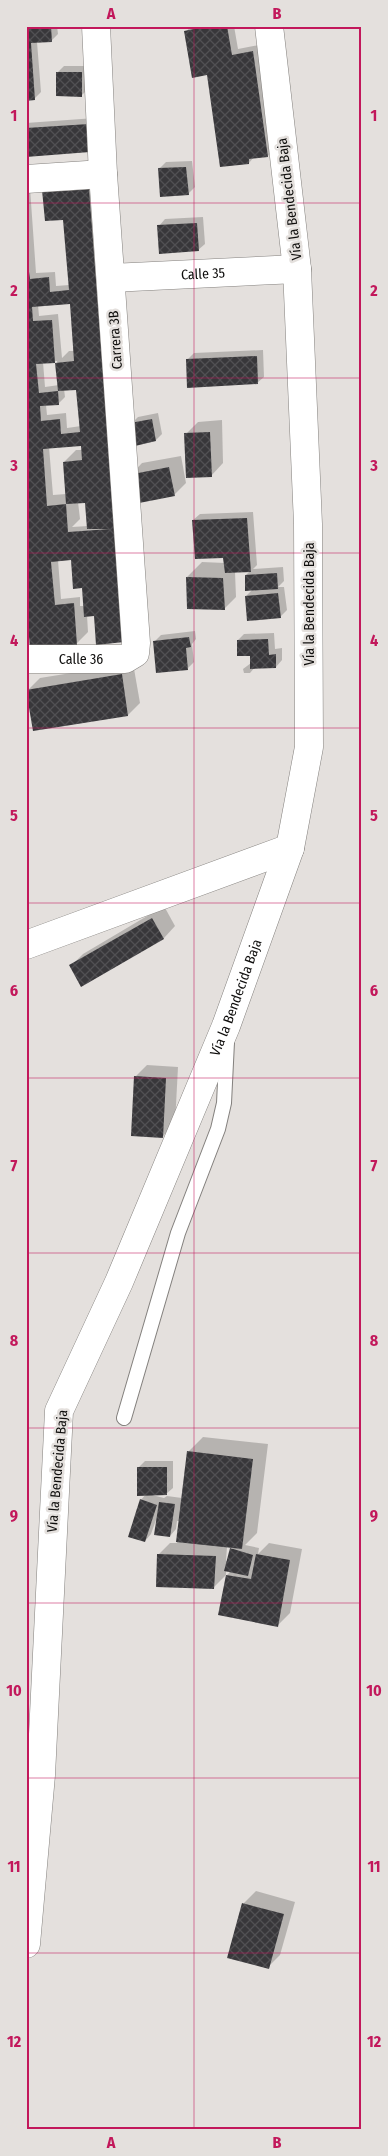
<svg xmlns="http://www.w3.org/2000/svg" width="388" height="2156" viewBox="0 0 388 2156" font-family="'Fira Sans Condensed',sans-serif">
	<defs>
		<pattern id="building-cross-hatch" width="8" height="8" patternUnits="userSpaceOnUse" patternTransform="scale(1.25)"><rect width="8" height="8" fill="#38373a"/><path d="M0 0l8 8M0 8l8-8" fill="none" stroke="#515053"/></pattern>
	</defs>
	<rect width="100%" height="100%" fill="#e4e0dd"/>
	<g fill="#0003" fill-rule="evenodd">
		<path d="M26 26H57L58 34 51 41 37 42 41 92 34 99Z"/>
		<path d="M187 26H234L238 49 259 45 274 149 268 156 254 157 249 163 209 76 186 32 190 27Z"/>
		<path d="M64 66H88V89L82 95 58 72Z"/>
		<path d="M95 118 96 145 26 156V123Z"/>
		<path d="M192 161 195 187 188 194 159 169 166 162Z"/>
		<path d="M101 178 123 461 95 615H87L88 632 76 644 26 585V188H30L36 273 55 272 56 286 69 285 64 218 43 191ZM71 303 75 351H69L62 358 58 314 39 316 38 305ZM57 361 59 385 45 387 43 362ZM64 389 78 390 81 426 67 428 66 413 47 415 46 405 58 404 65 397ZM84 444 82 450H76L64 462 66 494 53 495 49 447ZM86 501 88 526 72 527 80 519 78 502ZM72 559 83 587 85 606H80V597L61 599 58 560Z"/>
		<path d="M203 217 205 244 198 250 159 226 165 219Z"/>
		<path d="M263 350 264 377 257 383 187 360 194 353Z"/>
		<path d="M158 413 162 434 156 440 131 424 138 417Z"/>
		<path d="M222 420 223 463 211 476 186 434 198 422Z"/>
		<path d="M181 456 186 483 174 495 130 476 142 463Z"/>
		<path d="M253 512 257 565 253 569 283 567 284 581 278 587H284L287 610 280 617 246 596 253 589 246 575 250 571 235 572 236 597 224 609 187 577 202 562 225 563V557L193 520 200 514Z"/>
		<path d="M195 631 196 639 192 644 194 662 188 668 154 642 161 635Z"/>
		<path d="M274 633 275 649 282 648V660L276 667H255L250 673H244L243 669 251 663V655L238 640 244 634Z"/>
		<path d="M133 663 140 703 128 715 28 690 40 678Z"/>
		<path d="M164 906 175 926 164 938 82 986 71 966 83 954Z"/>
		<path d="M147 1065 178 1067 175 1124 163 1136 135 1077Z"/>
		<path d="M203 1437 268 1444 257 1533 245 1545 259 1548 258 1554 269 1543 302 1549 290 1613 278 1625 227 1575 231 1571 226 1570V1575L214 1587 158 1555 170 1543H177L180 1521H177L176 1529 170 1536 156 1520 151 1534 145 1541 141 1500 146 1494 138 1468 145 1461H173V1488L166 1494 152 1495 164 1498 167 1496 182 1498 188 1452ZM227 1547H233L227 1561H226Z"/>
		<path d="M256 1891 295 1902 280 1955 268 1967 229 1957 244 1903Z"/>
	</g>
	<g fill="url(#building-cross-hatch)" fill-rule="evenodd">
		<path d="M26 26H51L52 42 31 43 35 100 26 101Z"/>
		<path d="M209 26H227L232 55 253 51 268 157 249 159V164L220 167 207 75 192 78 184 31Z"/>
		<path d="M56 72H82V97L56 96Z"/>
		<path d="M89 124 90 152 26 157V128Z"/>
		<path d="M186 167 189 195 160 197 158 168Z"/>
		<path d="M63 189 64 191 89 189 124 642 96 645 94 616 84 617 82 588 73 589 71 560 51 562 55 605 74 603 77 645 30 649 26 600V249L30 279 49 277 50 292 69 290 63 220 45 221 42 190ZM70 304 74 361 55 363 58 391 39 393 36 364 55 363 53 334 52 320 33 321 32 307ZM76 390 80 432 61 434 60 419 41 421 40 406 59 405 58 391ZM81 446 82 460 63 462 66 504 47 506 43 449ZM85 503 87 529H110L68 532 66 504Z"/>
		<path d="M197 223 199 251 159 254 157 225Z"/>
		<path d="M257 356 258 384 187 388 186 359Z"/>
		<path d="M152 419 156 441 135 446 130 423Z"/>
		<path d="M210 432 212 477 186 478 184 433Z"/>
		<path d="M169 467 175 496 134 504 128 475Z"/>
		<path d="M247 518 251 572 225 573 223 558 195 559 192 520Z"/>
		<path d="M277 573 278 589 245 591V575Z"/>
		<path d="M186 577 223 578 225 610 187 609Z"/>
		<path d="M278 593 281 618 247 621 245 596Z"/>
		<path d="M189 637 191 647 186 648 188 670 156 673 153 641Z"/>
		<path d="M268 639 269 655 276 654V668L250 669V656H237V640Z"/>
		<path d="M122 674 128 716 33 731 26 690Z"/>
		<path d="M152 918 164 939 81 987 69 965Z"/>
		<path d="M134 1076 166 1078 163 1138 131 1136Z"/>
		<path d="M187 1451 253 1459 242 1549 176 1542Z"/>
		<path d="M137 1467H167V1495L137 1496Z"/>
		<path d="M140 1499 157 1505 145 1542 128 1537Z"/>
		<path d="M159 1502 175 1504 170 1537 154 1535Z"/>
		<path d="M230 1548 253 1555 248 1576 224 1571Z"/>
		<path d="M157 1554 216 1556 214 1589 156 1587Z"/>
		<path d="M256 1554 290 1560 278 1627 218 1615 226 1575 251 1579Z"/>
		<path d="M242 1903 284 1914 269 1969 227 1958Z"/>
	</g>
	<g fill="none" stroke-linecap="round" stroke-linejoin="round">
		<g stroke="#84817e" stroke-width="16">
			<path id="lane" d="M124 1418 178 1233 218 1129 224 1103 227 1042"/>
		</g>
		<g stroke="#84817e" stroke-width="29">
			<g id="street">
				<path d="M26 179 103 174"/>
				<path id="s1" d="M111 278 297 269"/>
				<path id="s2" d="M26 659H125L135 653 136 643 103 174 96 26"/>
				<path d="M26 945 290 848"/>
				<path id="s3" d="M26 1944 41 1775 59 1411 119 1282 226 1026 290 848 309 747 308 524 297 269 269 26"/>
			</g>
		</g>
		<use href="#lane" stroke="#fff" stroke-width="14"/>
		<use href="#street" stroke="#fff" stroke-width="28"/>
	</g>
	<path fill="none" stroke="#c2185b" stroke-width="1" stroke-opacity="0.55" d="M194 26V2130M26 203H362M26 378H362M26 553H362M26 728H362M26 903H362M26 1078H362M26 1253H362M26 1428H362M26 1603H362M26 1778H362M26 1953H362"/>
	<g text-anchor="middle" stroke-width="5" stroke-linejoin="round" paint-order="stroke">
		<g font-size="14" fill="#0e0d0c" stroke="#e4e0dd">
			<text transform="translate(289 199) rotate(-97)" y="5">Vía la Bendecida Baja</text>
			<text dy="5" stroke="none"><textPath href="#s1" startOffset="92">Calle 35</textPath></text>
			<text transform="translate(115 340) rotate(-94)" y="5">Carrera 3B</text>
			<text transform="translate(309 604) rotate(-90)" y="5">Vía la Bendecida Baja</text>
			<text dy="5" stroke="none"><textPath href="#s2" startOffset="55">Calle 36</textPath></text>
			<text dy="5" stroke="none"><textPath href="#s3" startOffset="984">Vía la Bendecida Baja</textPath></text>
			<text transform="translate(57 1471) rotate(-85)" y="5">Vía la Bendecida Baja</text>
		</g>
	</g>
	<rect width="388" height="2156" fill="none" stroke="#e4e0dd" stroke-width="55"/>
	<rect x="28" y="28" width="332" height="2100" fill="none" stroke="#c2185b" stroke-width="2"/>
	<g font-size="16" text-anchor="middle" font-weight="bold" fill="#c2185b">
		<text x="111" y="19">A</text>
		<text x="277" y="19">B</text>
		<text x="14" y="121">1</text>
		<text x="374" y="121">1</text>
		<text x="14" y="296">2</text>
		<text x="374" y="296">2</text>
		<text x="14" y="471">3</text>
		<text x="374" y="471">3</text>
		<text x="14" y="646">4</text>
		<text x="374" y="646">4</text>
		<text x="14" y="821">5</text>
		<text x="374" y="821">5</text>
		<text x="14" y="996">6</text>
		<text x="374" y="996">6</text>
		<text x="14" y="1171">7</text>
		<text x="374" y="1171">7</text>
		<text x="14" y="1346">8</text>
		<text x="374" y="1346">8</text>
		<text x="14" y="1521">9</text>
		<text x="374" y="1521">9</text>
		<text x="14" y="1696">10</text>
		<text x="374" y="1696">10</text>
		<text x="14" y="1872">11</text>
		<text x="374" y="1872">11</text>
		<text x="14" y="2047">12</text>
		<text x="374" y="2047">12</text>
		<text x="111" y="2148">A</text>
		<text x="277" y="2148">B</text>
	</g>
</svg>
